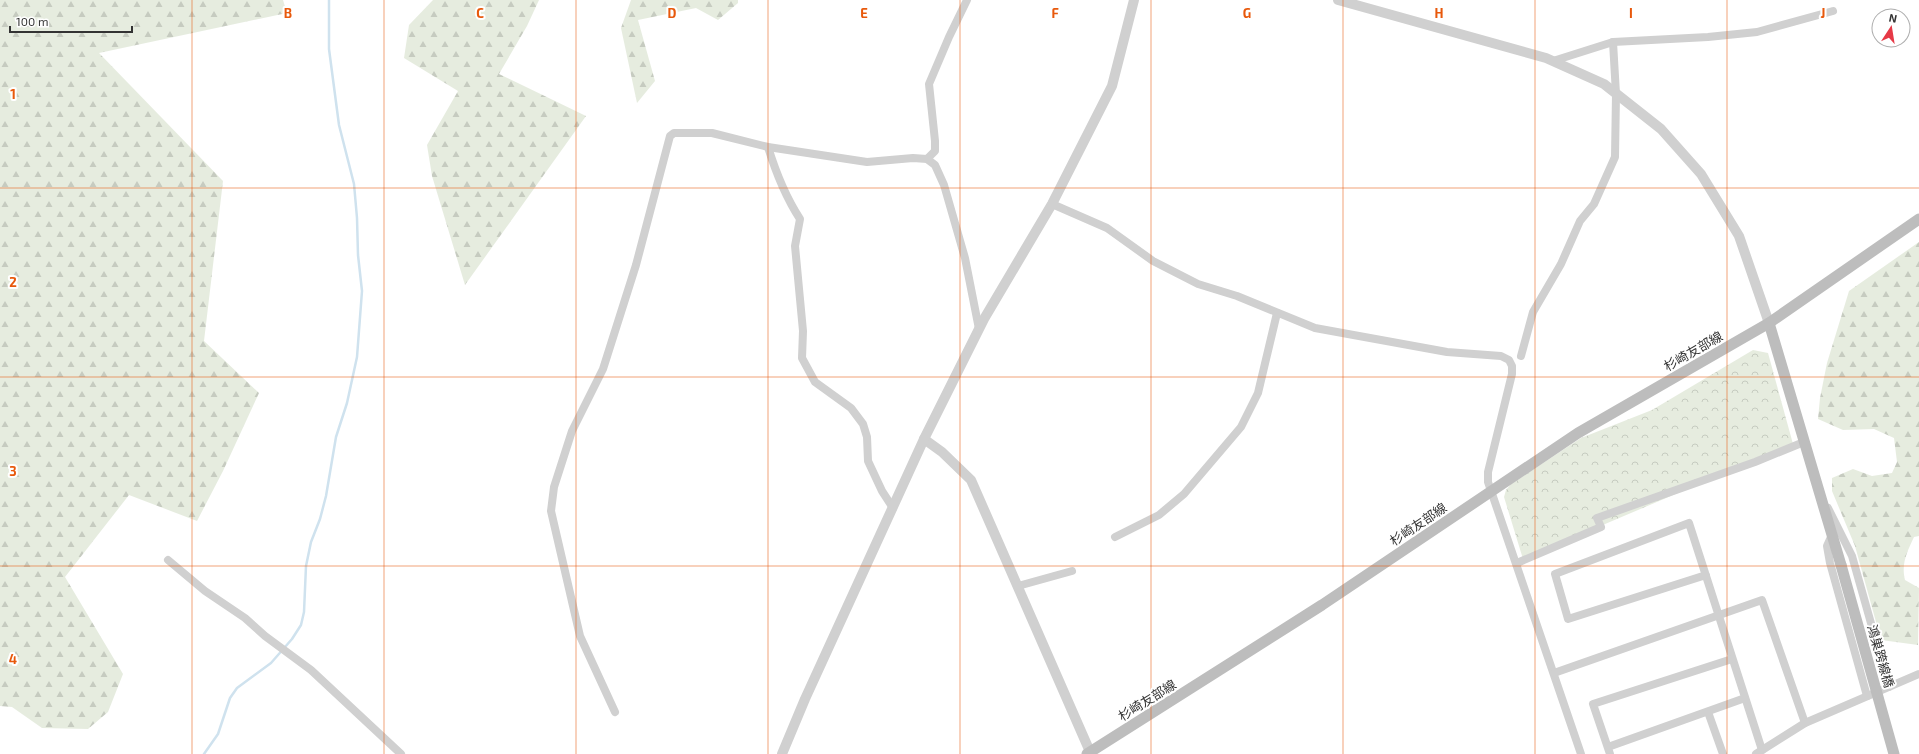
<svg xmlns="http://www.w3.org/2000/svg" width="1919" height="754" viewBox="0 0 1919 754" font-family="'Exo 2','Noto Sans JP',sans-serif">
	<defs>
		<pattern id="forest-firs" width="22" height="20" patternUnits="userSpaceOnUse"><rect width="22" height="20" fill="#e6ecdf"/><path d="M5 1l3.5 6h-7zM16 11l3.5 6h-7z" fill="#c6cbc0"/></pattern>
		<pattern id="park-crowns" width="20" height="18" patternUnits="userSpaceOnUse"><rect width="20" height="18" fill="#e6ecdf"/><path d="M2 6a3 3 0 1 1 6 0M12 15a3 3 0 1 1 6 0" fill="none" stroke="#c6cbc0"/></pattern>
	</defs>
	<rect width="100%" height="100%" fill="#fff"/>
	<g fill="url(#forest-firs)">
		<path d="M0 0H283L287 13 99 53 223 181 204 341 259 393 223 471 197 521 129 495 65 577 123 674 108 712 88 729 42 728 12 707 0 706Z"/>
		<path d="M433 0H539L527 26 499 74 586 116 465 285 432 176 427 145 458 91 404 58 409 25Z"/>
		<path d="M631 0H738V3L718 20 696 8 638 20 655 81 637 103 621 28Z"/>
		<path d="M1919 242V536L1914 537C1907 552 1901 564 1905 580L1919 588 1918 645 1881 640 1855 546 1832 491V478L1853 469 1872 476 1892 473 1897 462 1894 438 1874 429 1843 430 1818 419 1820 398 1827 363 1849 291Z"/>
	</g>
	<path fill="url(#park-crowns)" d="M1753 350 1768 353 1793 444 1523 559 1504 497 1506 490 1511 484 1581 438 1652 410Z"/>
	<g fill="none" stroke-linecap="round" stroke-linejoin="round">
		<path stroke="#cfe2ee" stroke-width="2.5" d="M204 754 218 734 230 698 237 688 271 663 292 639 301 625 304 612 306 566 311 542 320 519 326 496 336 437 347 403 357 357 362 291 358 255 357 218 354 184 339 125 329 49V0"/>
		<g stroke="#d0d0d0" stroke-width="8">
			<path d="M1553 61 1613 42 1708 37 1757 32 1833 11"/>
			<path d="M768 147C776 173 785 196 800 219L795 246 803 331 802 358 815 382 851 408 863 424 867 437 868 461 882 491 893 508"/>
			<path d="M927 159 935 151V141L929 84 949 37 967 0"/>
			<path d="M1052 204 1107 228 1153 261 1198 284 1237 296 1315 328 1447 352 1501 356 1509 360 1512 366V374L1488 472V482L1581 754"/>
			<path d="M1521 356 1533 312 1561 264 1580 221 1594 204 1615 157 1616 94 1613 42"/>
			<path d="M1828 508 1852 556 1889 687"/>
			<path d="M1832 535 1827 546 1830 563 1867 696"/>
			<path d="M1115 537 1159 515 1184 494 1241 427 1258 393 1277 313"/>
			<path d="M168 560 205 591 245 618 265 636 311 670 401 754"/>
			<path d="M1517 563 1601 527 1597 518 1755 462 1804 442"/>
			<path d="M1706 575 1568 619 1555 574 1689 523C1713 598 1737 674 1762 750"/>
			<path d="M1018 586 1072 571"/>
			<path d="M1554 673 1762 600 1805 723"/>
			<path d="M615 712 580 636 551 511 554 487 572 431 603 369 636 265 670 136 674 133H712L768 147 867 162 913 158 927 159 935 165 944 185 965 258 979 329"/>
			<path d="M1708 712 1723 754"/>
			<path d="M1608 747 1745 698"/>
			<path d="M1610 754 1593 704 1732 659"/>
			<path d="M1756 754 1805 723 1919 674"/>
		</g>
		<g stroke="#d0d0d0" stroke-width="10">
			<path d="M1338 0 1546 58 1604 84 1661 129 1701 174 1739 236 1769 323"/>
			<path d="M924 439 942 452 971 480 1091 754"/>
			<path d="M782 754 805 699 924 439 984 319 1052 204 1112 86 1134 0"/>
		</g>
		<g stroke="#bdbdbd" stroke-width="11">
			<path d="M1769 323 1841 565"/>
			<path d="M1087 754 1322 605 1578 433 1769 323 1919 219"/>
		</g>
		<path stroke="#bdbdbd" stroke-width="11" d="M1841 565 1894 754"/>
	</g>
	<path fill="none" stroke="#e8590c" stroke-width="1" stroke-opacity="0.55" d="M192 0V754M384 0V754M576 0V754M768 0V754M960 0V754M1151 0V754M1343 0V754M1535 0V754M1727 0V754M0 188H1919M0 377H1919M0 566H1919"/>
	<g text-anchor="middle" stroke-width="4" stroke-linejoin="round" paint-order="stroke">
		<g font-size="13" fill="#333" stroke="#fff">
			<text transform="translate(1693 351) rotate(-30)" y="5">杉崎友部線</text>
			<text transform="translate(1418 524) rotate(-34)" y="5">杉崎友部線</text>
			<text transform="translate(1881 656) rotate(74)" y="5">鴻巣跨線橋</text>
			<text transform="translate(1147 700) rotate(-32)" y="5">杉崎友部線</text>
		</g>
	</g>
	<g font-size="13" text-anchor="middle" font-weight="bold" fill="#e8590c" stroke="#fff" stroke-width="4" stroke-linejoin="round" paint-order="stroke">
		<text x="288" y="18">B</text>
		<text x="480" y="18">C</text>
		<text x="672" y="18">D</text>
		<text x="864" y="18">E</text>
		<text x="1055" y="18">F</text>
		<text x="1247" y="18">G</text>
		<text x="1439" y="18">H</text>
		<text x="1631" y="18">I</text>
		<text x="1823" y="18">J</text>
		<text x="13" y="99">1</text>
		<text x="13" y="287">2</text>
		<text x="13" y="476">3</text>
		<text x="13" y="664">4</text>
	</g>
	<g transform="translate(1891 28) rotate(12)"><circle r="19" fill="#ffffff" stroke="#adadad"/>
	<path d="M0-3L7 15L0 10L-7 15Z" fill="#e63946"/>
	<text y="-6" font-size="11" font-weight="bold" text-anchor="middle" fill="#333333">N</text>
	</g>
	<path d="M10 26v6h122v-6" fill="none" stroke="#333333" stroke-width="2"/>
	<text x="16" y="26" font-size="12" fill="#333333" stroke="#ffffff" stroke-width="3" paint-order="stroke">100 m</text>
</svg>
